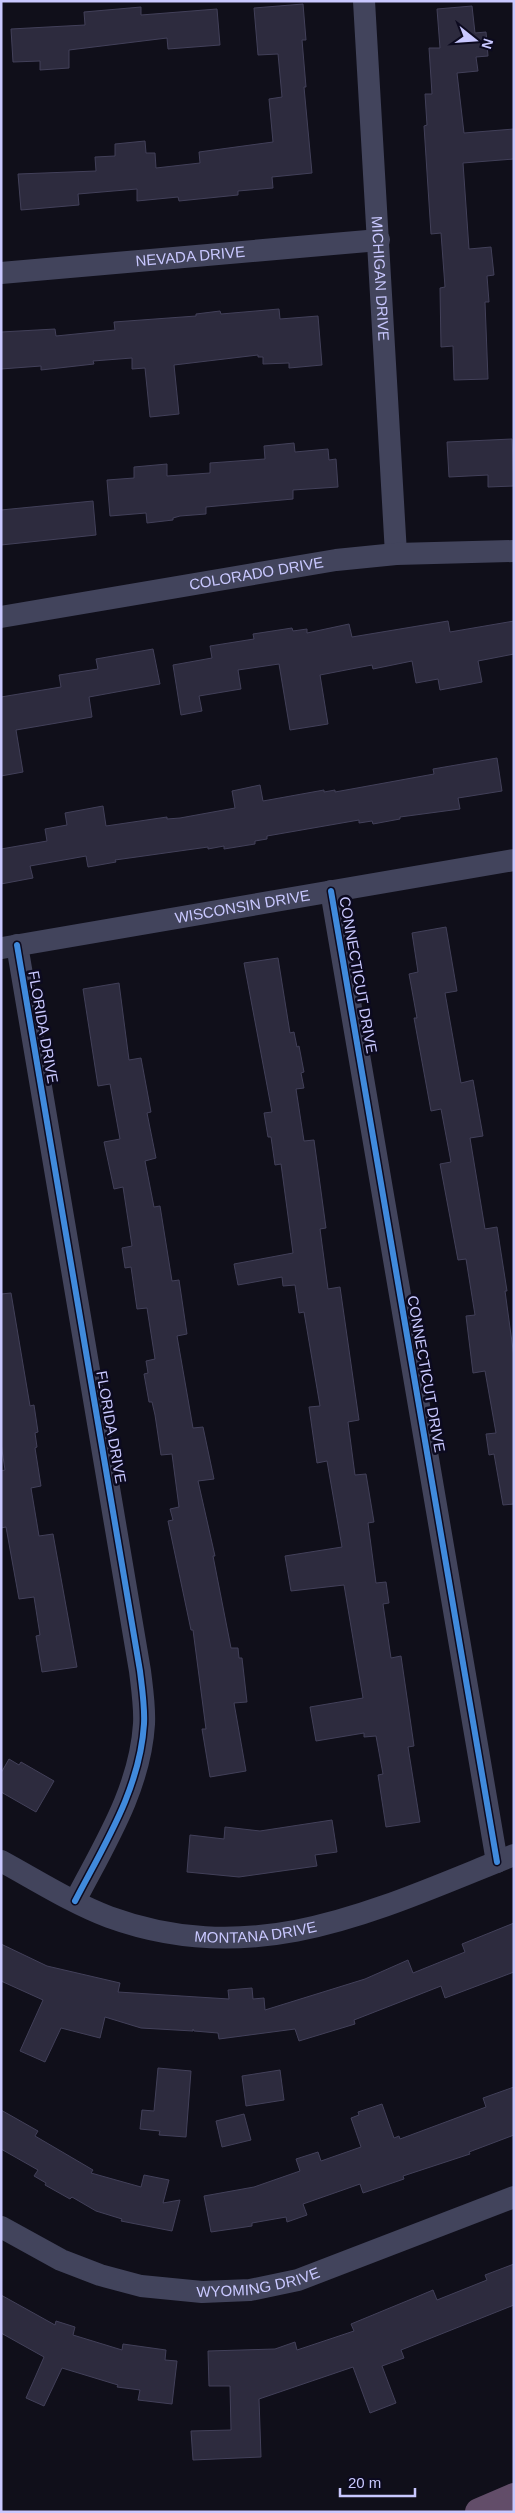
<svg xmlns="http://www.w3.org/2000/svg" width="515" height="2513" viewBox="0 0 515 2513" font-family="Helvetica,sans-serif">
	<rect width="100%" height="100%" fill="#100f1a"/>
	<g fill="#2d2b3e" stroke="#424059">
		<path d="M303 4 306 40H302L306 87H304L312 173 272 177 273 188 238 191V195L179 201 178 197 137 201V189L78 194 79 205 21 210 18 174 96 171 95 157 115 156V144L145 141 146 153H155L156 168 200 163 199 152 273 142 269 99 282 97 278 54 258 55 254 8Z"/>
		<path d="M472 6 475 33 486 32 488 56 476 57 478 71 457 73 464 133 514 129V159L463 163 469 249 491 247 494 275 487 276 489 302H485L488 379 454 380 453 346 441 347 440 288 445 287 441 233 431 234 424 126 427 125 425 94H432L429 48H440L437 9Z"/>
		<path d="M141 7V15L217 9 220 45 168 49 167 38 69 50V68L40 70V61L13 62 11 29 85 25 84 12Z"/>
		<path d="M279 309 280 319 318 316 322 365 289 368V363L263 364V357H258V355L174 365 179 414 150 417 145 368 132 369V358L93 361 94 364 41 370V366L1 369V332L55 329 56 336 115 330 114 322 196 316V314L220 311 221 314Z"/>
		<path d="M512 439 514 486 488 487V475L449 477 447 442Z"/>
		<path d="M294 443 295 452 328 449 329 460 336 459 338 487 293 490V499L206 507V514L180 516 173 518V520L147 523 146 513 110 516 107 480 134 478V467L167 464V476L210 473V463L265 459 264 446Z"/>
		<path d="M93 501 96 535 1 545V510Z"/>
		<path d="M448 621 450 632 514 621V654L478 661 482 682 440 690 438 679 416 683 412 661 373 669 372 665 320 675 328 724 290 730 279 664 238 670 241 689 199 696 202 711 181 715 173 665 212 658 210 646 254 639 253 634 292 628 293 631 307 629V633L349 624 352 637Z"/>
		<path d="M153 649 160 684 89 697 92 717 16 730 23 772 1 776V697L61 687 59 675 98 669 96 659Z"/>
		<path d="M497 758 502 791 458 798 460 809 400 817V819L373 824 372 821 359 823V820L267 836V839L255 841V844L224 849V846L208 849V847L115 860 116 862 88 867 86 856 30 866 33 878 1 884V849L47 841 45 829 67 825 65 813 103 806 106 826 167 817V819L180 818 235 808 232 791 260 785 263 801 324 790V792L335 790V792L434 774 433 769Z"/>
		<path d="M446 927 457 991 445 993 461 1083 473 1080 483 1136 470 1138 485 1229 497 1227 507 1291H505L514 1357V1504L503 1505 494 1454 489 1455 486 1434 496 1433 485 1371 473 1373 466 1316 475 1315 466 1259 458 1260 440 1164 451 1162 441 1109 431 1111 414 1018H417L409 974 418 972 412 933Z"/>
		<path d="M278 958 290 1033 294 1032 297 1047 299 1046 304 1072 301 1073 304 1088 296 1089 304 1141 314 1140 326 1228 320 1229 328 1289 340 1287 359 1420 348 1422 355 1475 366 1474 374 1522 368 1523 376 1583 386 1582 389 1603 383 1604 391 1658 401 1656 414 1746 408 1747 420 1822 386 1827 378 1775 383 1774 376 1736 364 1737V1733L316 1741 310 1707 363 1698 344 1585 291 1591 285 1556 342 1547 327 1461 317 1463 309 1407 320 1406 304 1312 299 1313 295 1285 283 1286 282 1277 238 1285 234 1264 293 1253 281 1164 275 1165 271 1137H268L264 1113 272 1112 244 963Z"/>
		<path d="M119 983 129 1060 141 1058 151 1112 147 1113 156 1158 145 1161 154 1207 160 1206 172 1281 179 1280 187 1334 177 1336 193 1428 203 1427 214 1479 198 1481 215 1556H213L231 1648H238L239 1658H242L247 1702 234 1703 246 1771 210 1777 202 1729H206L193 1630H191L168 1521 173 1520 170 1509 179 1507 172 1454 161 1455 155 1415 152 1402H149L144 1374 148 1373 146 1361 155 1359 147 1308 137 1309 131 1267 125 1268 122 1248 132 1246 123 1187 114 1189 104 1142 120 1139 110 1084 98 1086 83 989Z"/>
		<path d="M11 1293 30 1406 34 1405 38 1432 35 1433 37 1447 35 1448 41 1486 31 1488 39 1536 53 1534 77 1667 42 1672 36 1636 40 1635 34 1597 19 1599 6 1527 1 1528V1471L5 1470 1 1443V1294Z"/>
		<path d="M9 1759 19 1765 21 1762 54 1781 36 1812 1 1792V1773Z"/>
		<path d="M332 1820 337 1852 315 1855 317 1866 239 1877 187 1872 190 1835 224 1839 225 1827 260 1831Z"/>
		<path d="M514 1923V1972L445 1998 441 1986 354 2020 355 2024 299 2041 295 2029 219 2039 218 2033 194 2031 193 2029V2031L141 2028 105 2017 100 2038 61 2028 45 2062 20 2051 43 2000 1 1981V1944L47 1966 120 1983 118 1992 229 1999 228 1990 252 1988 253 1999 264 1998 265 2010 365 1979 408 1960 413 1973 465 1952 462 1944Z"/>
		<path d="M158 2068 191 2071 186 2137 159 2135 160 2131 140 2129 142 2110 154 2111Z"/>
		<path d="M280 2070 284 2100 246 2106 242 2076Z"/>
		<path d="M514 2087V2135L469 2152 470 2154 403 2176 404 2179 363 2193 360 2184 303 2204 307 2215 287 2222 286 2217 252 2223V2226L211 2232 204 2196 254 2187 300 2171 296 2159 318 2152 321 2161 361 2147 351 2118 359 2115 358 2112 382 2104 394 2138 399 2136 400 2139 486 2107 483 2098Z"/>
		<path d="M1 2110 38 2131 35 2136 93 2170 91 2173 141 2187 144 2175 169 2180 163 2203 180 2200 172 2231 121 2221 122 2219 96 2211 72 2197 70 2199 45 2185 46 2183 34 2176 38 2170 1 2149Z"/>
		<path d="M244 2114 251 2140 222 2147 216 2121Z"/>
		<path d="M514 2264V2305L401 2350 404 2358 382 2366 396 2403 370 2413 353 2367 259 2399 261 2457 193 2460 191 2431 231 2430 230 2386H209L208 2351 275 2349 295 2342 297 2350 354 2331 351 2324 414 2298 433 2290 437 2300 487 2280 485 2275Z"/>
		<path d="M1 2295 55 2325 56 2321 75 2327 73 2335 122 2350 123 2344 166 2350 165 2360 177 2361 172 2404 138 2400 140 2390 117 2387 118 2385 62 2368 44 2406 26 2398 44 2357 1 2333Z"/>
	</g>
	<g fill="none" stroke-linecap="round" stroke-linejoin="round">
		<g stroke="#42445c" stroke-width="22">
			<path id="s1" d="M364 1 396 554"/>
			<path id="s2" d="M1 273 379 240"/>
			<path id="s3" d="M1 617 336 560 396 554 514 551"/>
			<path d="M331 891 497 1862"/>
			<path d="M17 945 140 1671C142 1688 145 1707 144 1724 140 1789 104 1845 75 1901"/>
			<path id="s4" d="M2 948 514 860"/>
			<path id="s5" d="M1 1861C36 1880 72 1903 109 1917 257 1971 378 1909 514 1855"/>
			<path id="s6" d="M1 2227 61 2260 100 2275 141 2286 202 2292 250 2290 298 2280 514 2197"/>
		</g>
		<path stroke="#624d69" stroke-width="28" d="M479 2512 514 2497"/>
		<g stroke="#0c0a1f" stroke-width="9">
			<g id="cycleway">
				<path d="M331 891 497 1862"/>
				<path d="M17 945 140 1671C142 1688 145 1707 144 1724 140 1789 104 1845 75 1901"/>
			</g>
		</g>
		<use href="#cycleway" stroke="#408adc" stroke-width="6"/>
	</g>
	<g text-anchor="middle" stroke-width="5" stroke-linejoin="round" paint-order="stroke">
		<g font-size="15" fill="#c9c8ff" stroke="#0c0a1f">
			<text dy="5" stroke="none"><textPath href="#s2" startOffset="190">NEVADA DRIVE</textPath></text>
			<text dy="5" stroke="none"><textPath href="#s1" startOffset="278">MICHIGAN DRIVE</textPath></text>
			<text dy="5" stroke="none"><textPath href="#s3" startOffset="259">COLORADO DRIVE</textPath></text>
			<text dy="5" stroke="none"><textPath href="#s4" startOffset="244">WISCONSIN DRIVE</textPath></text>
			<text transform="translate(358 975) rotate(80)" y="5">CONNECTICUT DRIVE</text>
			<text transform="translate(43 1027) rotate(80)" y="5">FLORIDA DRIVE</text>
			<text transform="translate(426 1374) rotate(80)" y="5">CONNECTICUT DRIVE</text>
			<text transform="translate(111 1427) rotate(80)" y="5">FLORIDA DRIVE</text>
			<text dy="5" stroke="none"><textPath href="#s5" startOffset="271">MONTANA DRIVE</textPath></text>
			<text dy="5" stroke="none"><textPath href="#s6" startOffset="271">WYOMING DRIVE</textPath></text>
		</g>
	</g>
	<rect width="515" height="2513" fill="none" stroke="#c9c8ff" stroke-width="5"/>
	<g transform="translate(475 40) rotate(107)" stroke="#0c0a1f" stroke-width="4" paint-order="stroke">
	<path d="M0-4L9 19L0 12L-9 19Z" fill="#c9c8ff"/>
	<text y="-8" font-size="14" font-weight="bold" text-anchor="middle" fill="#c9c8ff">N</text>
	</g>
	<path d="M340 2488v8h75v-8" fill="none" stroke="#c9c8ff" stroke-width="2.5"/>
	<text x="348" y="2488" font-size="15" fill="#c9c8ff" stroke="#0c0a1f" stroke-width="4" paint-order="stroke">20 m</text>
</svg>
